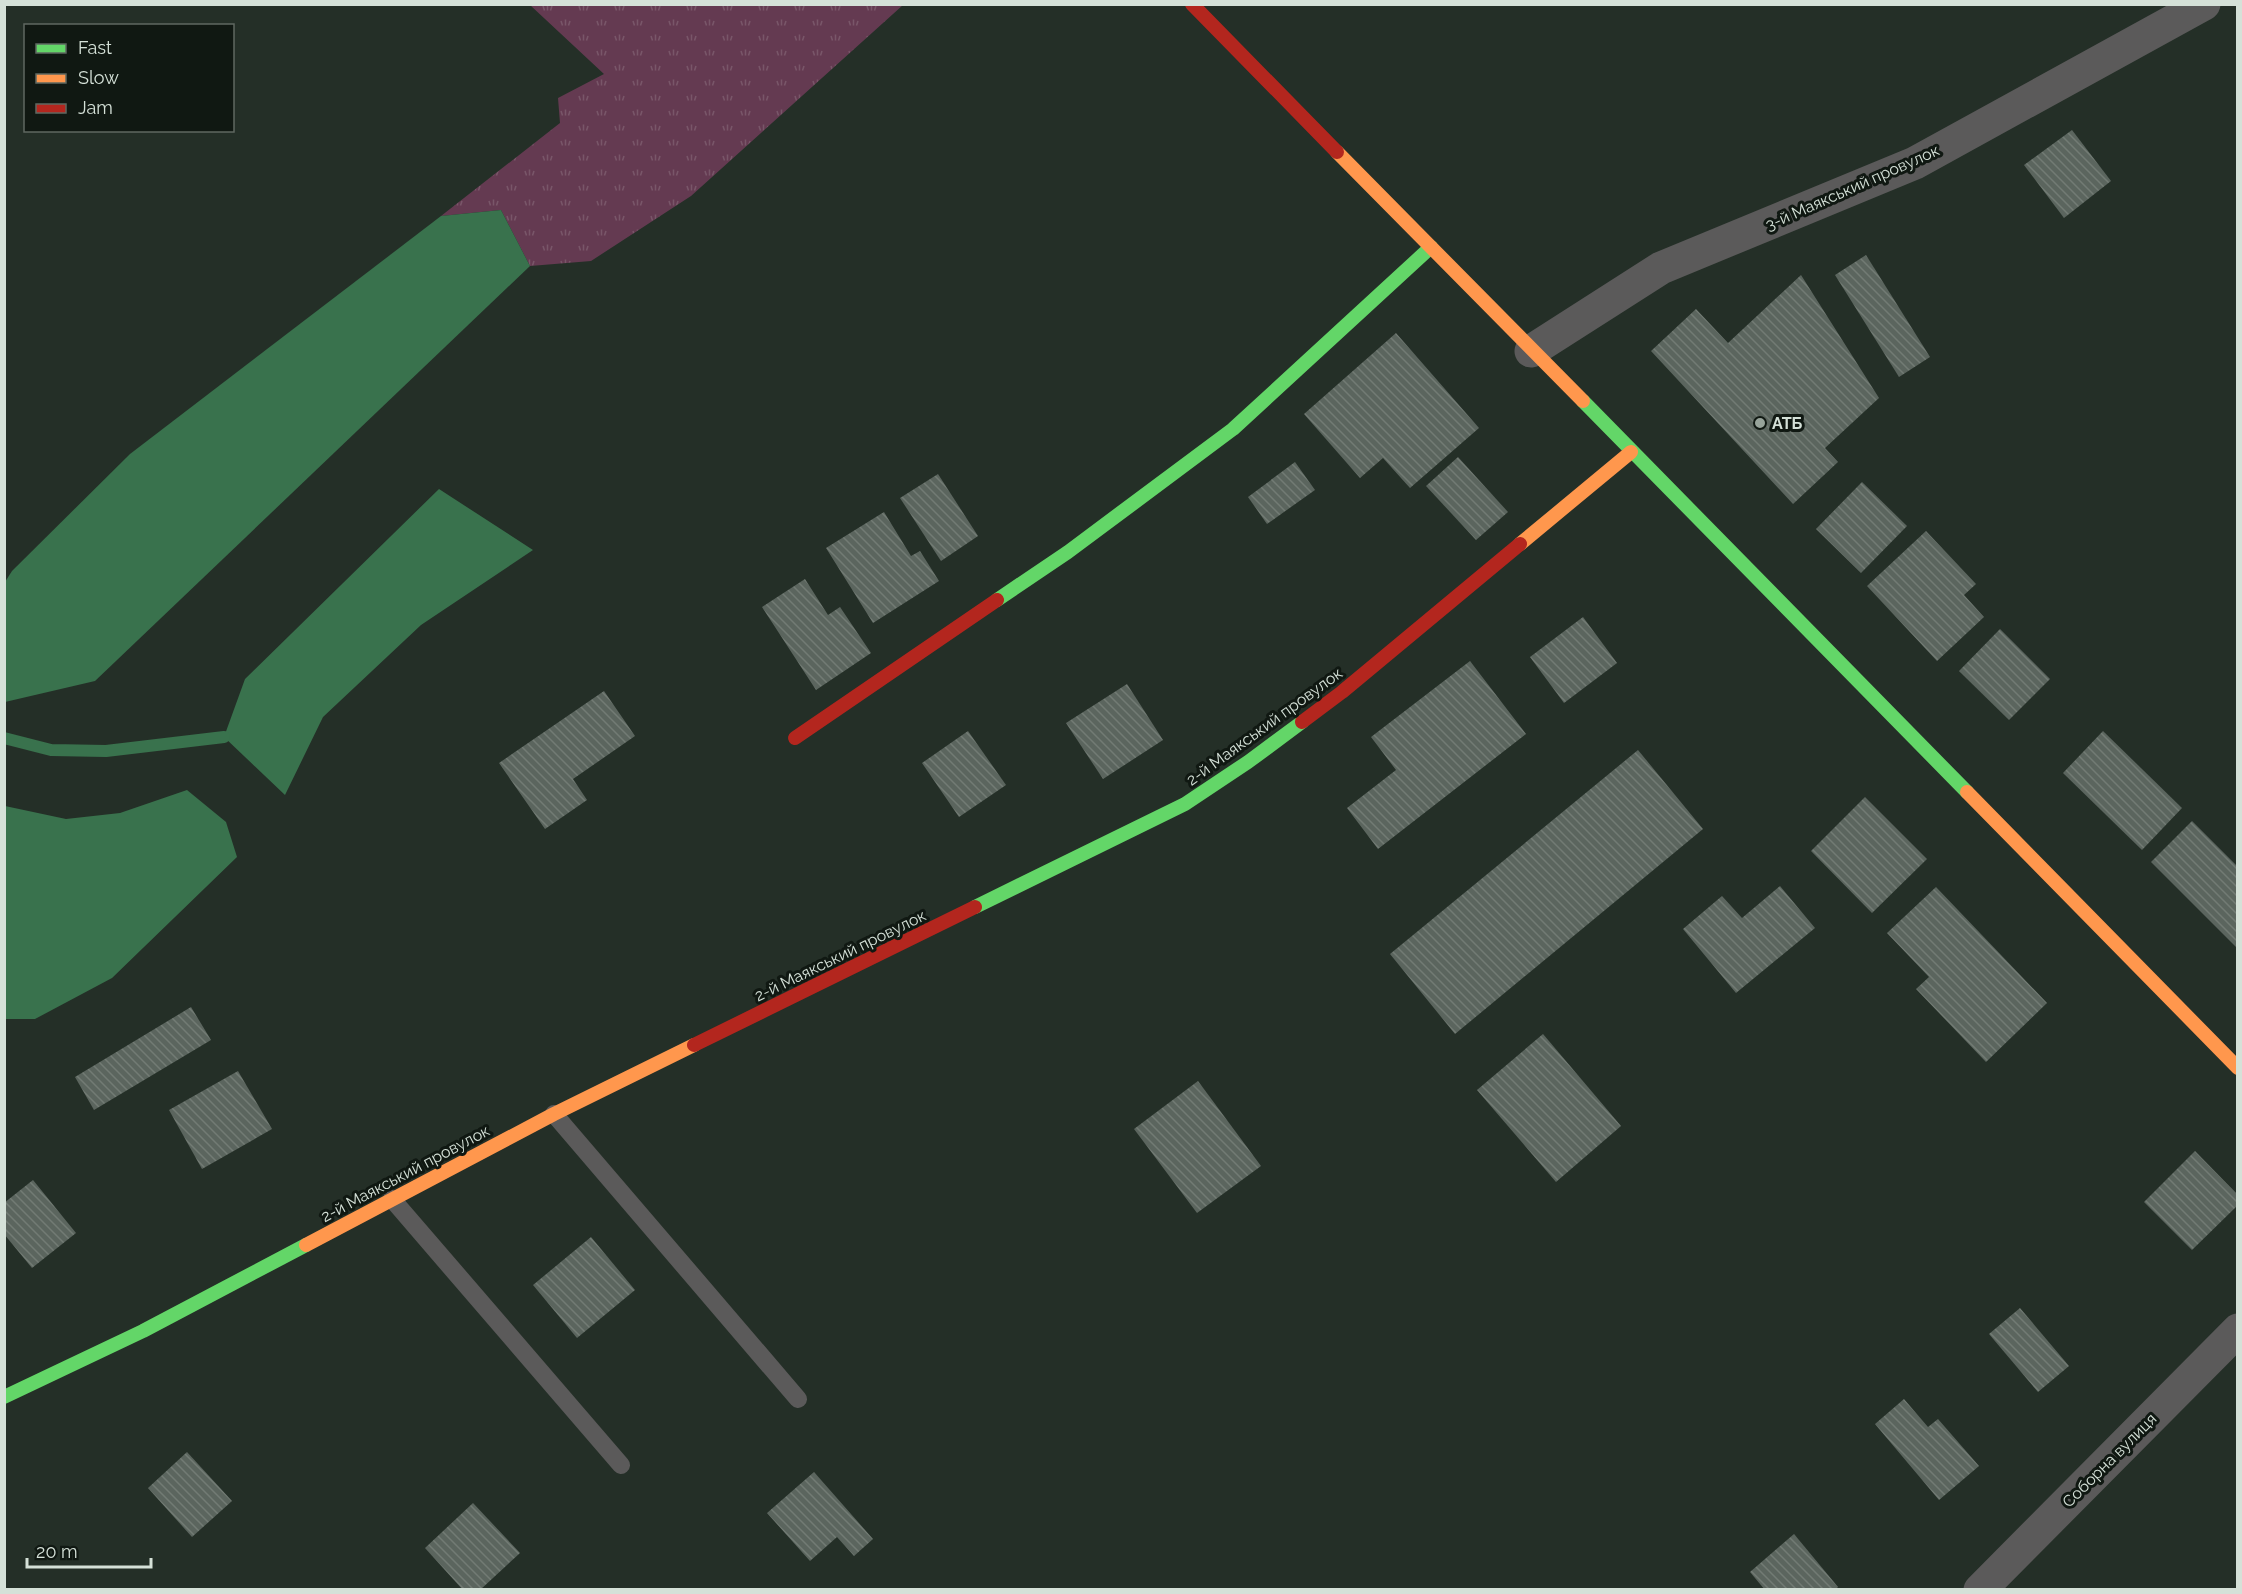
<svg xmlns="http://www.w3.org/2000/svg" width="2242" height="1594" viewBox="0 0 2242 1594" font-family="Raleway,sans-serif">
	<defs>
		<pattern id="grass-tufts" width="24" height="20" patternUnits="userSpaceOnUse" patternTransform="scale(1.5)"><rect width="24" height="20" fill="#643a51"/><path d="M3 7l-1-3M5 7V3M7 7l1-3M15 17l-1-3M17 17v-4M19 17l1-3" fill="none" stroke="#795669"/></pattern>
		<pattern id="building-back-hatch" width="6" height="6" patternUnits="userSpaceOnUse" patternTransform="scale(1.5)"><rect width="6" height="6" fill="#5b655e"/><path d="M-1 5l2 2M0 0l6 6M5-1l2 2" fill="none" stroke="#727b74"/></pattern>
	</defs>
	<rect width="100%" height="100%" fill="#242f27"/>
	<path fill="url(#grass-tufts)" d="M530 5H903L691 196 591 261 530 266 501 210 441 216 560 123 558 98 604 74Z"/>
	<g fill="#39724d">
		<path d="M501 210 530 266 95 681 5 702V582L12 571 130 454 441 216Z"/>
		<path d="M439 489 533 550 421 625 323 717 285 795 224 737 245 679Z"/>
		<path d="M187 790 226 822 237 857 112 978 35 1019H5V806L66 819 120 813Z"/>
	</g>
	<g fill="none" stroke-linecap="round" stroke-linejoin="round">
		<path stroke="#39724d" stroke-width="12" d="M4 738 51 750 106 751 224 737"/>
	</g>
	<g fill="url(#building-back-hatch)">
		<path d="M2072 130 2111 181 2064 218 2024 165Z"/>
		<path d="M1866 255 1930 357 1899 377 1835 275Z"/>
		<path d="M1801 275 1879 398 1825 448 1838 462 1793 504 1651 351 1696 309 1728 343Z"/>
		<path d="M1396 333 1479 428 1410 488 1383 458 1360 478 1304 414Z"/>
		<path d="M1458 457 1508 512 1476 540 1426 486Z"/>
		<path d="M1295 462 1315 490 1267 524 1248 497Z"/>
		<path d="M938 474 978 536 941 561 900 498Z"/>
		<path d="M1862 482 1907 526 1861 573 1816 529Z"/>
		<path d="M884 512 911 556 920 551 939 581 873 623 826 548Z"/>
		<path d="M1926 531 1976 584 1964 595 1984 617 1937 661 1867 586Z"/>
		<path d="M805 579 828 615 840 607 871 653 816 690 762 607Z"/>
		<path d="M1583 617 1617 663 1564 703 1530 657Z"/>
		<path d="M2000 629 2050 679 2009 720 1959 671Z"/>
		<path d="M1470 661 1526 734 1378 849 1347 808 1396 770 1371 737Z"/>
		<path d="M1127 684 1163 740 1103 779 1066 723Z"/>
		<path d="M604 691 635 736 573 779 587 800 545 829 499 763Z"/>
		<path d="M968 731 1006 785 959 817 922 763Z"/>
		<path d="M2103 731 2182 808 2142 850 2063 773Z"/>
		<path d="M1638 750 1703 829 1455 1034 1390 954Z"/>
		<path d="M1865 797 1927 859 1872 913 1811 851Z"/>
		<path d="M2192 821 2238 867V949L2151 862Z"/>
		<path d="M1780 886 1815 928 1736 993 1683 929 1722 896 1742 918Z"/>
		<path d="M1936 887 2047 1003 1986 1062 1916 989 1929 977 1887 933Z"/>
		<path d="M191 1007 211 1040 94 1110 75 1077Z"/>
		<path d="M1543 1034 1621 1126 1556 1182 1477 1090Z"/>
		<path d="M238 1071 272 1129 202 1169 169 1110Z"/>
		<path d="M1198 1081 1261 1166 1197 1213 1134 1129Z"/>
		<path d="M2195 1151 2238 1195V1205L2192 1250 2144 1202Z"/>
		<path d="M33 1180 76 1233 32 1268 4 1234V1203Z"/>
		<path d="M591 1237 635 1290 577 1338 533 1285Z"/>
		<path d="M2020 1308 2069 1366 2038 1392 1989 1334Z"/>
		<path d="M1904 1399 1928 1427 1938 1419 1979 1466 1939 1500 1875 1424Z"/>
		<path d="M187 1452 232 1501 192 1537 148 1488Z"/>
		<path d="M814 1472 873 1539 854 1556 837 1537 810 1561 767 1513Z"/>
		<path d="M473 1503 520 1553 480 1590H463L425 1548Z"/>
		<path d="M1794 1534 1838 1587 1835 1590H1765L1750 1572Z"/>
	</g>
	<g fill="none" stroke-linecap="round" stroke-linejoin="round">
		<g stroke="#5b5a5a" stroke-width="18">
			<path d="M554 1114 798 1399"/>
			<path d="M392 1199 621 1465"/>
		</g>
		<g stroke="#5b5a5a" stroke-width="33">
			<path d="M1531 351 1661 268 1915 163 2204 4"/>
			<path d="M1980 1590 2238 1330"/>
		</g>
		<g stroke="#63d668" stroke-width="14">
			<path d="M1583 401 1967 792"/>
			<path d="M997 600 1068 552 1233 429 1431 247"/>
			<path d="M975 907 1185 804 1248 762 1302 722"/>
			<path d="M4 1397 143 1331 306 1245"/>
		</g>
		<g stroke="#ff974d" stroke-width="14">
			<path d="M1337 152 1583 401"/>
			<path d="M1520 544 1631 452"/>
			<path d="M1967 792 2238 1068"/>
			<path d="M306 1245 554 1114 694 1045"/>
		</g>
		<g stroke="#b3261e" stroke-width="14">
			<path d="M1192 4 1337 152"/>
			<path d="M1302 722 1342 692 1520 544"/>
			<path d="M795 738 997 600"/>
			<path d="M694 1045 975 907"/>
		</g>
	</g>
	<circle fill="#97a39a" stroke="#101812" stroke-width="2" cx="1760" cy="423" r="6"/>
	<g text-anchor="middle" stroke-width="6" stroke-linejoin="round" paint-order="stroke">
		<g font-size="16" fill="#d5e1d8" stroke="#101812">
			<text transform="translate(1852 187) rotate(-24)" y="6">3-й Маякський провулок</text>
			<text transform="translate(1264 726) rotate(-36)" y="6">2-й Маякський провулок</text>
			<text transform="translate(840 955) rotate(-26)" y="6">2-й Маякський провулок</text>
			<text transform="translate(405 1173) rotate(-28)" y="6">2-й Маякський провулок</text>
			<text transform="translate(2109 1460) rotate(-45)" y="6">Соборна вулиця</text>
		</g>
		<g font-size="16" font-weight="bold" fill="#d5e1d8" stroke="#101812" text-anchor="start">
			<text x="1772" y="429">АТБ</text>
		</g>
	</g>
	<rect width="2242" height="1594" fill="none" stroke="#d5e1d8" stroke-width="12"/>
	<rect x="24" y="24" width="210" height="108" fill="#101812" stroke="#5f6861" stroke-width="1.5"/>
	<rect x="36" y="44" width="30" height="9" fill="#63d668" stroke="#5f6861" stroke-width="1.5"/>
	<text x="78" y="54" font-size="18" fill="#d5e1d8">Fast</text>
	<rect x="36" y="74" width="30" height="9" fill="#ff974d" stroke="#5f6861" stroke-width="1.5"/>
	<text x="78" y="84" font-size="18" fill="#d5e1d8">Slow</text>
	<rect x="36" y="104" width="30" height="9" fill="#b3261e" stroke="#5f6861" stroke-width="1.5"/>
	<text x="78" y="114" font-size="18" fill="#d5e1d8">Jam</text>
	<path d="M27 1558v9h124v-9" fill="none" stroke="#d5e1d8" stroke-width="3"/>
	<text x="36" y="1558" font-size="18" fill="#d5e1d8" stroke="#101812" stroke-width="4.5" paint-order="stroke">20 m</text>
</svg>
